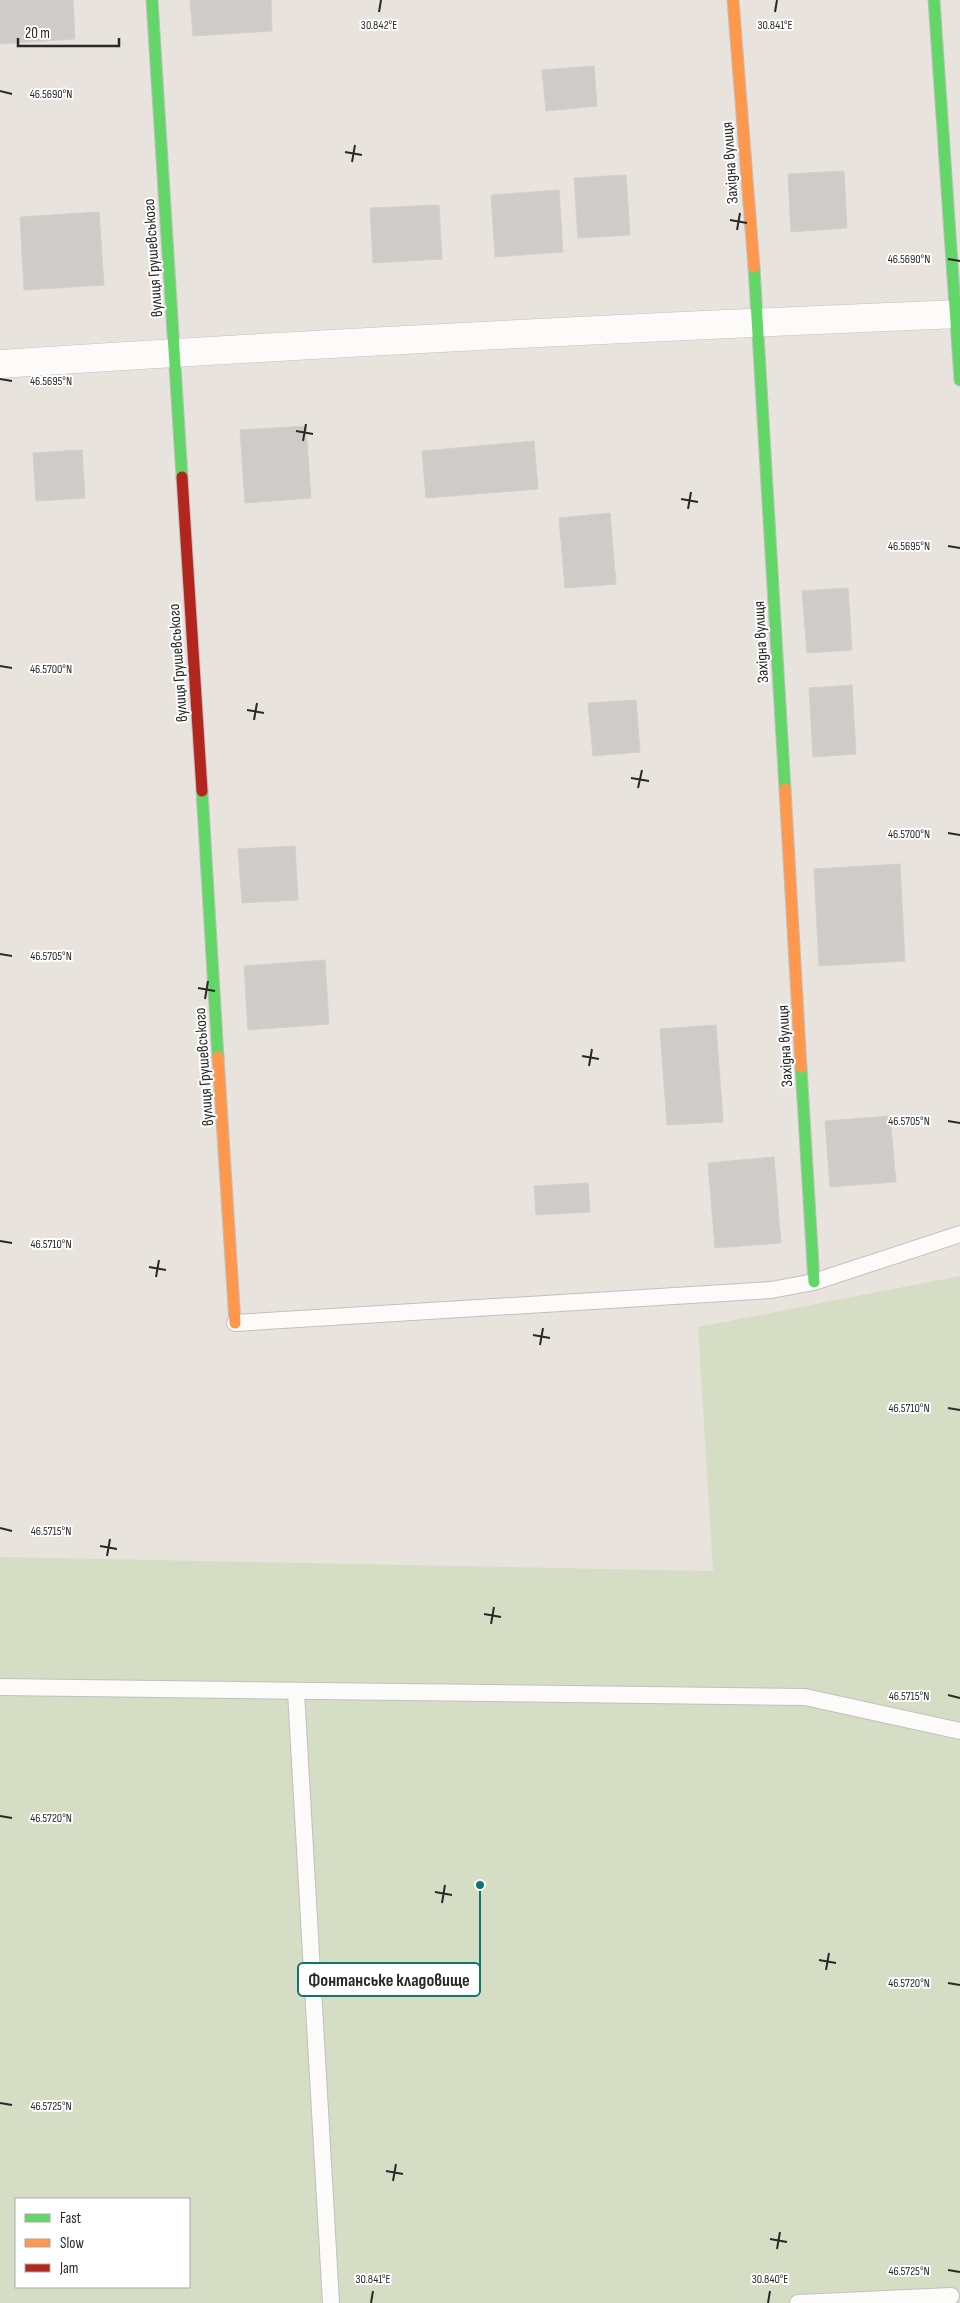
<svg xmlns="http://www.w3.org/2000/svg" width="960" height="2303" viewBox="0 0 960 2303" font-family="'Sofia Sans Condensed',sans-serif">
	<rect width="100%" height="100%" fill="#e9e3de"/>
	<path fill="#d6ddc5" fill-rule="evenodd" d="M960 1276V2303H0V1557L713 1571 698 1327ZM16 2199H189V2287H16Z"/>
	<g fill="#cfcbc8" stroke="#d4cfcb">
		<path d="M0 0H73L75 39 0 44Z"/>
		<path d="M190 0H271L272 31 193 36Z"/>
		<path d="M594 66 597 106 546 111 542 70Z"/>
		<path d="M844 171 847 228 791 232 788 174Z"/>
		<path d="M626 175 630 235 578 238 574 178Z"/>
		<path d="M559 190 563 252 495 257 491 195Z"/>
		<path d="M439 205 442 259 373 263 370 208Z"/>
		<path d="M99 212 104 285 24 290 20 217Z"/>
		<path d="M306 426 311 498 245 503 240 430Z"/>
		<path d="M534 441 538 489 426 498 422 451Z"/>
		<path d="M82 450 85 498 36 501 33 453Z"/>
		<path d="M610 513 616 584 565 588 559 518Z"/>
		<path d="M848 588 852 650 807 653 802 591Z"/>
		<path d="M852 685 856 754 813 757 809 688Z"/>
		<path d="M636 700 640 752 593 756 588 703Z"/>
		<path d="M295 846 298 900 242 903 238 849Z"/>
		<path d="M900 864 905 961 819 966 814 869Z"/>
		<path d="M325 960 329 1024 248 1030 244 966Z"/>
		<path d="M716 1025 723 1122 667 1125 660 1029Z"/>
		<path d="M890 1116 896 1182 830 1187 825 1121Z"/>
		<path d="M774 1157 781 1243 715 1248 708 1163Z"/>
		<path d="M588 1183 590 1212 536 1215 534 1186Z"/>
	</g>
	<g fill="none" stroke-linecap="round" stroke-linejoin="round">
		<g stroke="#c1c0c0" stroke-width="18">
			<g id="lane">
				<path d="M235 1323 771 1290 814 1282 960 1234"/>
				<path d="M0 1687 805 1697 960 1731"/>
				<path d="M296 1692 331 2303"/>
				<path d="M798 2303 951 2296"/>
			</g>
		</g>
		<g stroke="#c1c0c0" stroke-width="29">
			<path id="street" d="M0 364C320 343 640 327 960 314"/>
		</g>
		<g stroke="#c1c0c0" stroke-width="13">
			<g id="fast">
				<path d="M152 0 182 477"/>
				<path d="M934 0 960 380"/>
				<path d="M754 267 785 789"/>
				<path d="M202 791 218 1057"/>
				<path d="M801 1067 814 1282"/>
			</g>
		</g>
		<g stroke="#c1c0c0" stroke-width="13">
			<g id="slow">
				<path d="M733 0 754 267"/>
				<path d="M785 789 801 1067"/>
				<path d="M218 1057 235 1323"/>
			</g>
		</g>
		<g stroke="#c1c0c0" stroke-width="13">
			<path id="jam" d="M182 477 202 791"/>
		</g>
		<use href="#lane" stroke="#fcfbfa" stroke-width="16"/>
		<use href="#street" stroke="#fcfbfa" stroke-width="28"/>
		<use href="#fast" stroke="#63d668" stroke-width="11"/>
		<use href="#slow" stroke="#ff974d" stroke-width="11"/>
		<use href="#jam" stroke="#b3261e" stroke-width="11"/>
	</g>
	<path fill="none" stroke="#292929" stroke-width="2" d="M379 12 381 0M775 12 777 0M0 91 12 94M345 152 362 155M352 162 355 145M730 220 747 223M737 230 740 213M948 259 960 261M0 379 12 381M296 431 313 434M303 441 306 424M681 499 698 502M688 509 691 492M948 546 960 548M0 666 12 668M247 710 264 713M254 720 257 703M631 778 649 781M638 788 642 770M948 833 960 835M0 954 12 956M198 988 215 991M205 999 208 981M582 1056 599 1059M589 1066 592 1049M948 1121 960 1123M0 1241 12 1243M149 1267 166 1270M156 1277 159 1260M533 1335 550 1338M540 1345 543 1328M948 1408 960 1410M0 1528 12 1531M100 1546 117 1549M107 1556 110 1539M484 1614 501 1617M491 1624 494 1607M948 1695 960 1698M0 1816 12 1818M435 1892 452 1895M442 1903 445 1885M819 1960 836 1963M826 1970 829 1953M948 1983 960 1985M0 2103 12 2105M386 2171 403 2174M393 2181 396 2164M770 2239 787 2242M777 2249 780 2232M948 2270 960 2272M371 2303 373 2291M768 2303 770 2291"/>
	<g text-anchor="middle" stroke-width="4" stroke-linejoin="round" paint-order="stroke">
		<g font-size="16" fill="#292929" stroke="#fff">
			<text transform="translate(729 163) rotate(-94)" y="6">Західна вулиця</text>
			<text transform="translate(152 258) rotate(-94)" y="6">вулиця Грушевського</text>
			<text transform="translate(760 642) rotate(-93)" y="6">Західна вулиця</text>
			<text transform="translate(177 663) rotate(-94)" y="6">вулиця Грушевського</text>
			<text transform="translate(784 1046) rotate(-93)" y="6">Західна вулиця</text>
			<text transform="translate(203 1067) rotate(-94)" y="6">вулиця Грушевського</text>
		</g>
	</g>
	<g font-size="12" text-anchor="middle" fill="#292929" stroke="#fff" stroke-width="4" stroke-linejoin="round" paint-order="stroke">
		<text x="379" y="29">30.842°E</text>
		<text x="775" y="29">30.841°E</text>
		<text x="51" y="98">46.5690°N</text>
		<text x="909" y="263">46.5690°N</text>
		<text x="51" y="385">46.5695°N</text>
		<text x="909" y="550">46.5695°N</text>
		<text x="51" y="673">46.5700°N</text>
		<text x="909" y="838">46.5700°N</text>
		<text x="51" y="960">46.5705°N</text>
		<text x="909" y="1125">46.5705°N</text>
		<text x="51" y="1248">46.5710°N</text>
		<text x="909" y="1412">46.5710°N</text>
		<text x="51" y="1535">46.5715°N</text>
		<text x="909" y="1700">46.5715°N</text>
		<text x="51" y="1822">46.5720°N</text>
		<text x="909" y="1987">46.5720°N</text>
		<text x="51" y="2110">46.5725°N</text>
		<text x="909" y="2275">46.5725°N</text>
		<text x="373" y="2283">30.841°E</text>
		<text x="770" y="2283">30.840°E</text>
	</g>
	<path fill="none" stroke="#0f766e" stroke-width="2" d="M480 1885L480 1980"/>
	<circle fill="#0f766e" stroke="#fff" stroke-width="2" cx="480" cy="1885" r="5"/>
	<rect fill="#fff" stroke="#0f766e" stroke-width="2" x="298" y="1963" width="182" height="33" rx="5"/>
	<g font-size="18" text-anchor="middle" font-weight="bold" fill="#292929">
		<text x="389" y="1986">Фонтанське кладовище</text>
	</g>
	<rect x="15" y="2198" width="175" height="90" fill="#ffffff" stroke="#a9a9a9"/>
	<rect x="25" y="2214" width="25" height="8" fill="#63d668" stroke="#a9a9a9"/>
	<text x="60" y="2223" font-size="15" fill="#292929">Fast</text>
	<rect x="25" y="2239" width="25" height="8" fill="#ff974d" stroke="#a9a9a9"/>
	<text x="60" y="2248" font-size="15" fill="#292929">Slow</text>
	<rect x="25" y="2264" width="25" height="8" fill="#b3261e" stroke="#a9a9a9"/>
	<text x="60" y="2273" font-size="15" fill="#292929">Jam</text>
	<path d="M18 38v8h101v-8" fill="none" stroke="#292929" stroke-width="2.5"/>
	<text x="25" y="38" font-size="15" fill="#292929" stroke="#ffffff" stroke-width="4" paint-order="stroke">20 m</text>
</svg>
